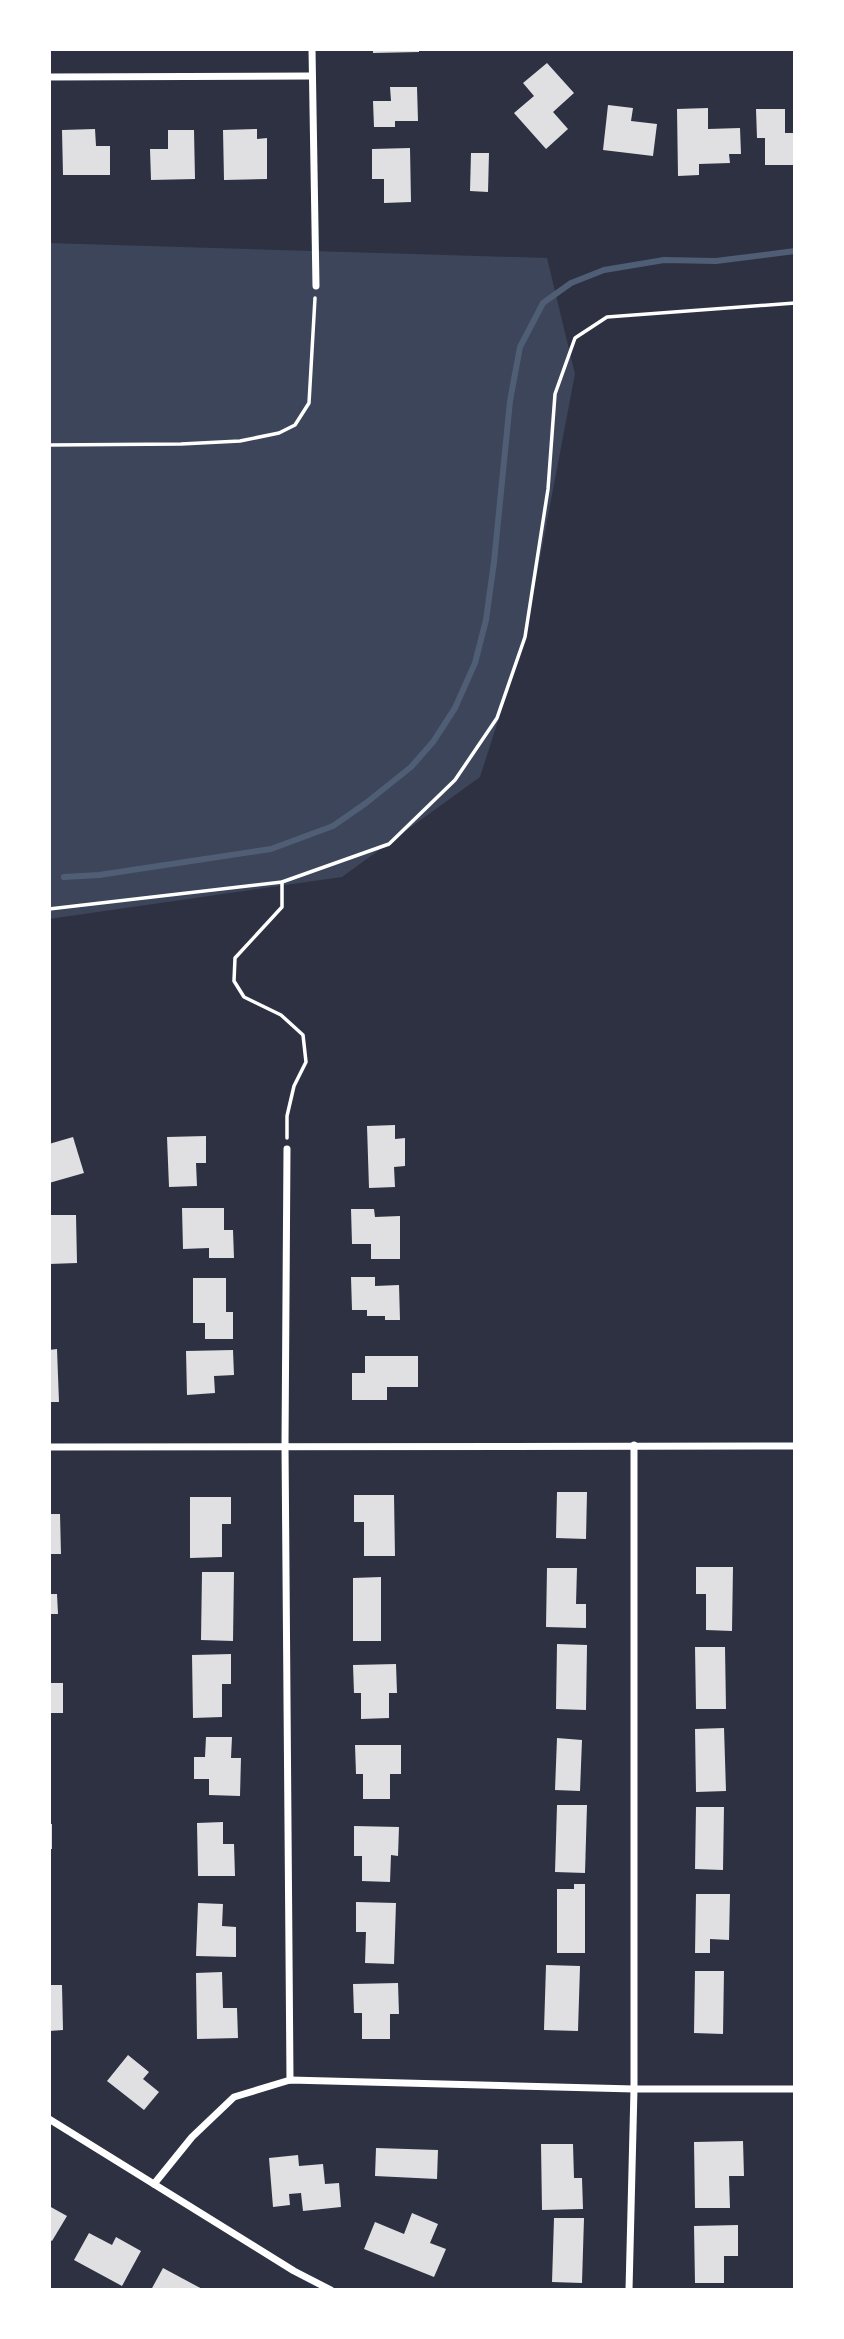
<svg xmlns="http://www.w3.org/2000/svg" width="844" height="2339" viewBox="0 0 844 2339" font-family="Figtree,sans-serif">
	<rect width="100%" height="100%" fill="#2d3142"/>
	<path fill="#3c4559" d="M49 243 547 258 575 374 525 637 480 777 342 877 49 919Z"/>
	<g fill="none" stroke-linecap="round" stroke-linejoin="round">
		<path stroke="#4f5d75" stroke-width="6" d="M64 877 99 875 271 849 333 826 366 803 411 767 433 742 455 708 475 663 486 620 494 562 510 401 520 347 543 303 571 283 604 270 664 260 716 261 795 251"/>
	</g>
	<g fill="#e0e0e3">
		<path d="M373 49H419V52L373 53Z"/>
		<path d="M547 63 574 93 553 112 568 129 546 149 514 113 534 96 523 83Z"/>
		<path d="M390 87H417L418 121H395V127H374L373 101H391Z"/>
		<path d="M608 105 633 108 631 121 657 124 653 156 603 150Z"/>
		<path d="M708 108V129L740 128 741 154H729L730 163 699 164V175L678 176 677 109Z"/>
		<path d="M756 109H785V133H795V165H765V138H757Z"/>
		<path d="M95 129 96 146H110V175H63L62 130Z"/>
		<path d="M257 129V139L267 138V179L224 180 223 130Z"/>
		<path d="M168 130H194L195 179 151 180 150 149H168Z"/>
		<path d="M410 148 411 202 384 203V179H372V149Z"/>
		<path d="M471 153H489L488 192 470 191Z"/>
		<path d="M395 1125V1139L405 1138V1166L394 1167 395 1187 369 1188 367 1126Z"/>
		<path d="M206 1136V1163H196L197 1186 169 1187 167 1137Z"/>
		<path d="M73 1137 84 1173 49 1183V1144Z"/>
		<path d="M182 1208H224V1230H233L234 1258H209V1248L183 1249Z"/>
		<path d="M351 1209H374L375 1217 400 1216V1259H371V1244H352Z"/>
		<path d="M49 1215H76L77 1263 49 1264Z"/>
		<path d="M351 1277H375V1286L399 1285 400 1320H385V1316H367V1310H352Z"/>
		<path d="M193 1278H226V1312H233V1339H205V1323H193Z"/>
		<path d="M57 1349 59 1402H49V1350Z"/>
		<path d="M233 1350 234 1375 214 1376 215 1393 187 1395 186 1351Z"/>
		<path d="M365 1356H418V1387H387V1400H352V1373H365Z"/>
		<path d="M557 1492H587L586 1539 556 1538Z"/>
		<path d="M354 1495H394L395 1556H364V1522H354Z"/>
		<path d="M190 1497H231V1524H222V1557L190 1558Z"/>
		<path d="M49 1514H60L61 1554H49Z"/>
		<path d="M696 1567H733L732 1631 706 1630V1594H696Z"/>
		<path d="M547 1568H577L576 1604H586V1628L546 1627Z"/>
		<path d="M202 1572H234L233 1641 201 1640Z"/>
		<path d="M381 1577V1641H353V1578Z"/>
		<path d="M49 1594H57L58 1614H49Z"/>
		<path d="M557 1644 587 1645 586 1710 556 1709Z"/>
		<path d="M695 1647H725L726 1709H696Z"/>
		<path d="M231 1654V1684H222V1717L193 1718 192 1655Z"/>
		<path d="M396 1664 397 1693H389V1718L361 1719V1693H354L353 1665Z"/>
		<rect x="49" y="1683" width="14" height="30"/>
		<path d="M724 1728 726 1791 696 1792 695 1729Z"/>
		<path d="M206 1737H232L231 1758H241L240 1796 209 1795V1779H194V1757H205Z"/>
		<path d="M557 1738 582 1740 580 1791 555 1790Z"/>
		<path d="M355 1745H401V1774H390V1799H363V1774H356Z"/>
		<path d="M557 1805H587L585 1873 555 1872Z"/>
		<path d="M696 1807H724L723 1870 695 1869Z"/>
		<path d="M223 1822V1844H234L235 1876H198L197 1823Z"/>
		<rect x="49" y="1824" width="3" height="25"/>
		<path d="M354 1826 399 1827 398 1856 391 1855 390 1882 362 1881V1856H354Z"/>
		<path d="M574 1884H585V1953H557V1889H574Z"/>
		<path d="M696 1894H730L729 1940 710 1939V1953H695Z"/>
		<path d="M356 1902 396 1903 394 1964 365 1963 366 1932H356Z"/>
		<path d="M198 1903 223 1904 222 1926 236 1927V1957L196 1956Z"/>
		<path d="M546 1965 580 1966 578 2031 544 2030Z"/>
		<path d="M695 1971H724L723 2034 694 2033Z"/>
		<path d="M222 1972 223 2008H237L238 2038 197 2039 196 1973Z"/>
		<path d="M398 1983 399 2014H390V2039H362V2013H354L353 1984Z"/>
		<path d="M49 1985H62L63 2030 49 2031Z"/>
		<path d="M128 2055 149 2072 143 2079 159 2092 144 2110 107 2081Z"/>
		<path d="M743 2141 744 2176H729L730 2208H695L694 2142Z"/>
		<path d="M541 2144H573L574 2178H582L583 2209 542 2210Z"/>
		<path d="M376 2148 438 2150 437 2179 375 2176Z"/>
		<path d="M298 2155 299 2166 323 2164 325 2184 339 2183 341 2207 303 2211 301 2193 289 2194 290 2205 273 2207 269 2158Z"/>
		<path d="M49 2206 67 2216 52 2241 49 2239Z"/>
		<path d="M412 2213 438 2224 430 2243 446 2249 434 2277 364 2249 375 2222 404 2234Z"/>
		<path d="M554 2218H584L582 2283 552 2282Z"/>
		<path d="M738 2225V2256H724V2283H695L694 2226Z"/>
		<path d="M89 2233 112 2245 116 2237 141 2251 122 2286 74 2260Z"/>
		<path d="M163 2268 204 2290H151Z"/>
	</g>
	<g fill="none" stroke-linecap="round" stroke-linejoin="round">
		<g stroke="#fff" stroke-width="3.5">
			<path d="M49 445 181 444 240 441 279 433 295 425 309 403 315 298"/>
			<path d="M282 882V907L235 958 234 981 244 997 281 1015 303 1035 306 1062 294 1086 287 1116V1138"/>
			<path d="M49 909 282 882 389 844 455 780 497 718 525 637 548 489 555 394 575 338 607 317 795 303"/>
		</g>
		<g stroke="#fff" stroke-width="7">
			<path d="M312 49 316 286"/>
			<path d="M49 77 312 76"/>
			<path d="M287 1149 285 1445 290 2080"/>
			<path d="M49 1447 795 1446"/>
			<path d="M49 2119 294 2271 331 2290"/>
			<path d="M154 2184 192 2137 234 2097 290 2080 634 2089H795"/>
			<path d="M629 2290 634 2089V1445"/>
		</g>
	</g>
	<rect width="844" height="2339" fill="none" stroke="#ffffff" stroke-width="102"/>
</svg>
